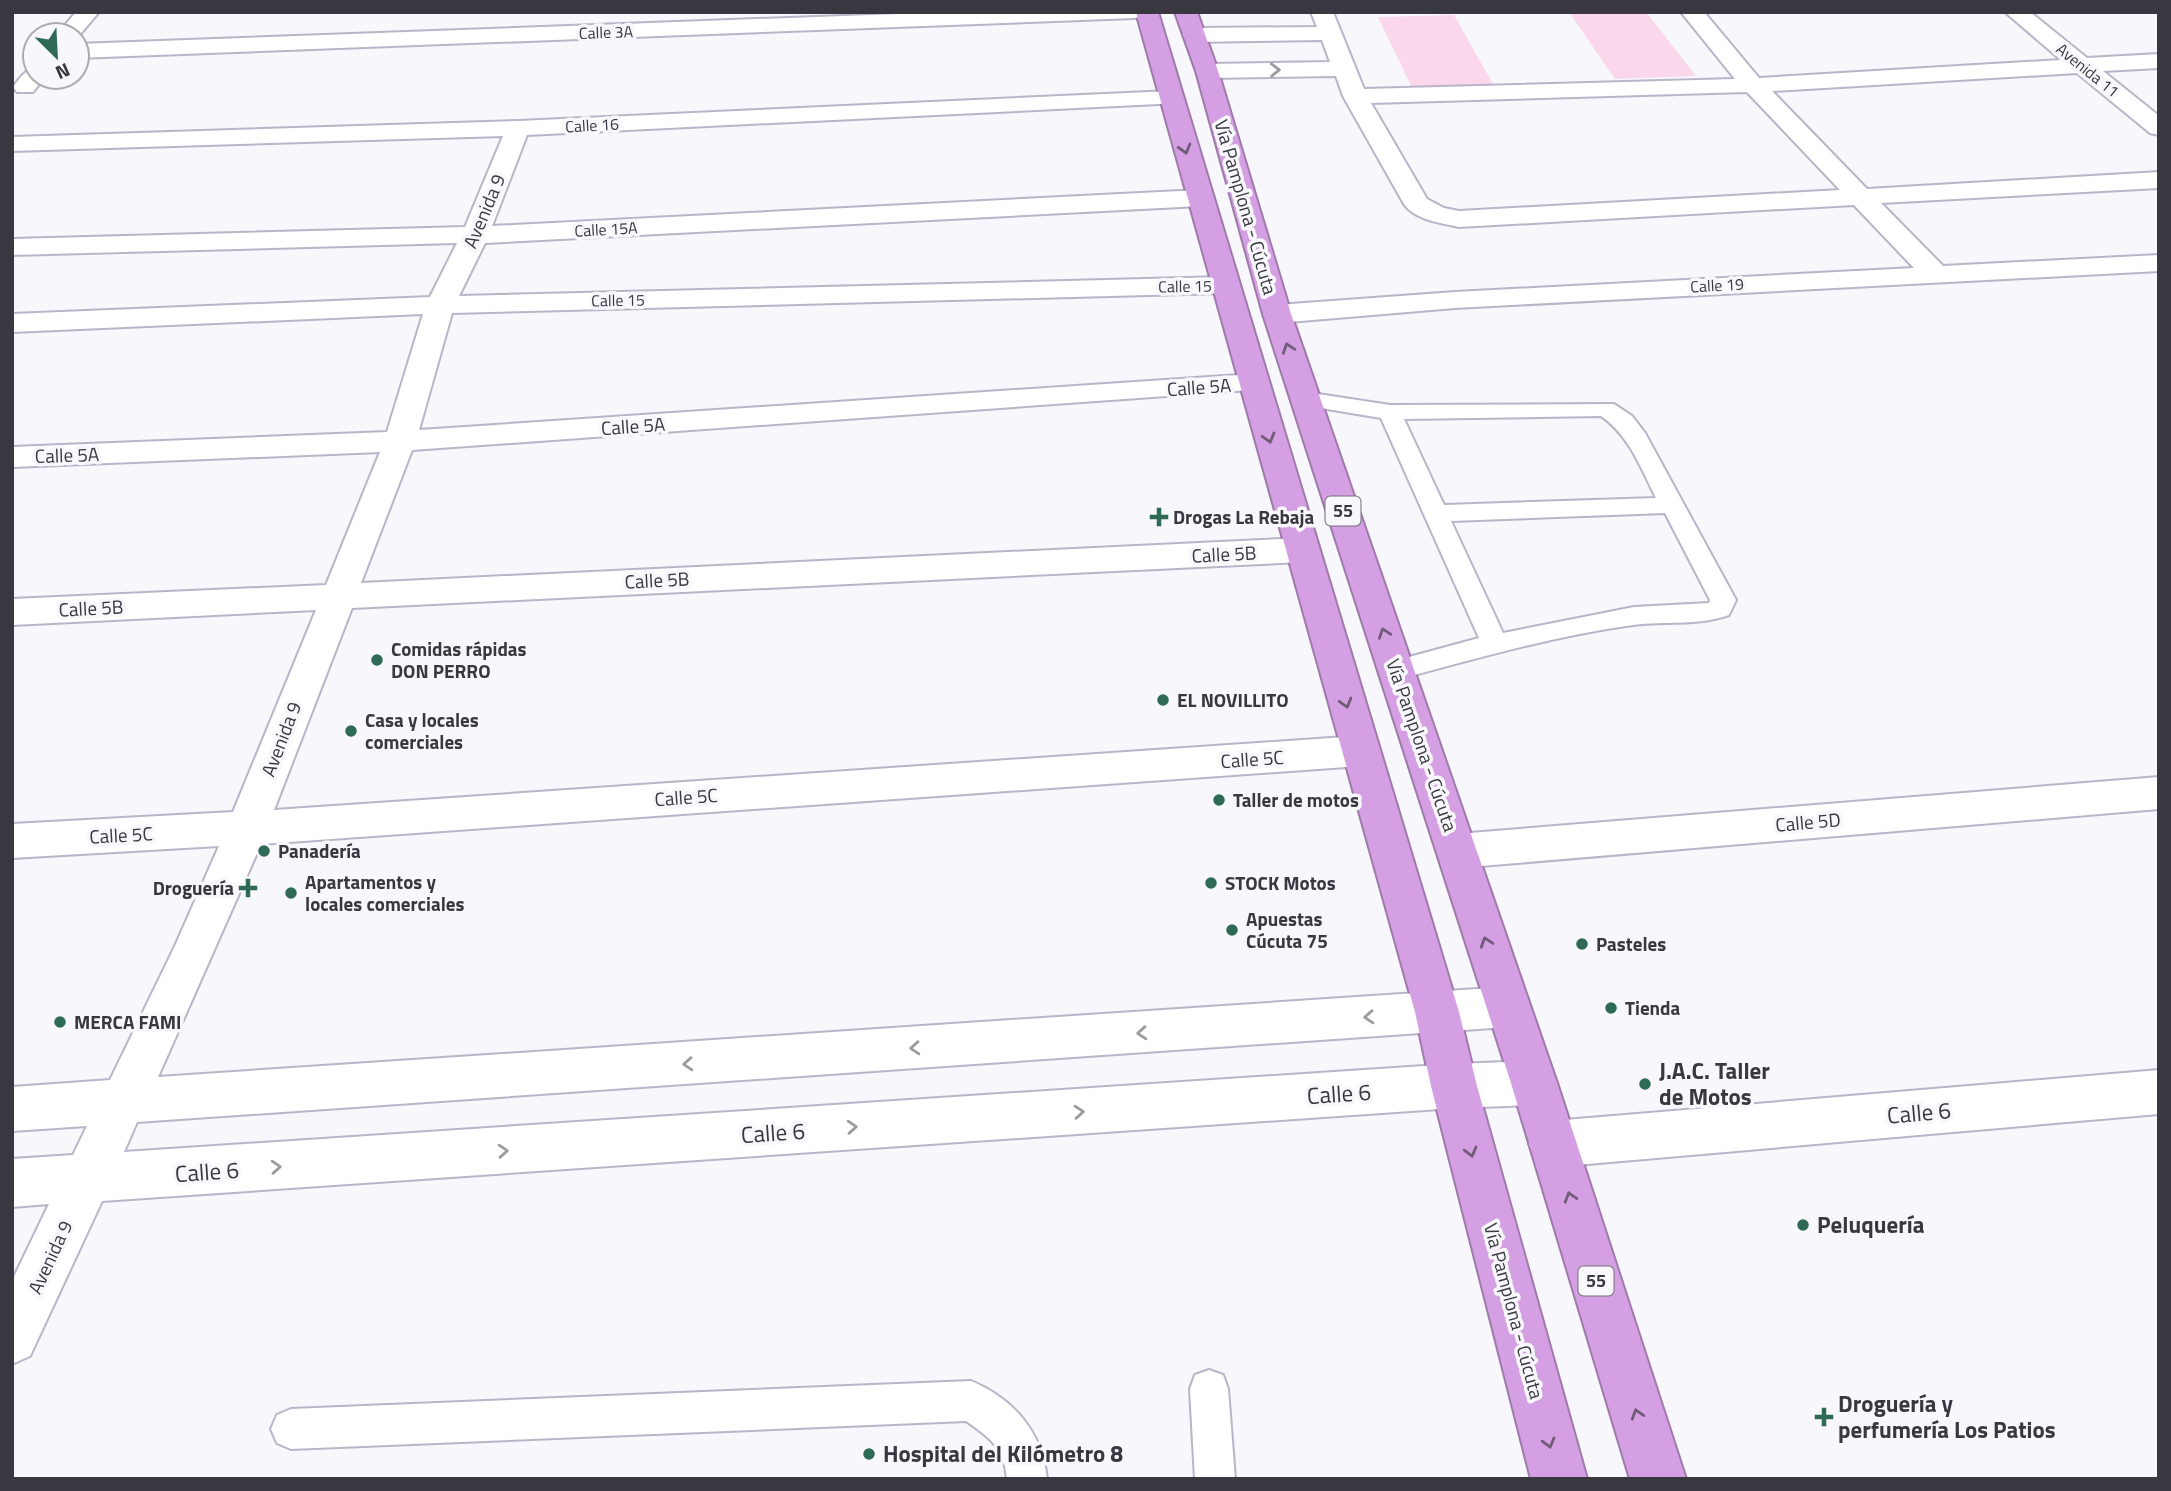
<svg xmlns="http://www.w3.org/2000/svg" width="2171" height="1491" viewBox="0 0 2171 1491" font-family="'Titillium Web',sans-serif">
	<rect width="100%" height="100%" fill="#f8f7fb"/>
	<g fill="#fbd7eb">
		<path d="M1569 12H1646L1696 76 1615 79Z"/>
		<path d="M1454 15 1493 84 1412 88 1378 17Z"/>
	</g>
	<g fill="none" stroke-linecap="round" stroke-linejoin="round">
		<g stroke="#b8b5c9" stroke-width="4">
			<g id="lane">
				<path d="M1305 392 1390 405 1614 404 1632 416 1645 433 1736 600 1729 615C1697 626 1666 621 1633 625 1553 636 1474 659 1396 680L1387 677 1383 670 1387 663 1479 638 1381 418 1297 404 1294 399 1297 394ZM1601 416C1629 435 1641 468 1656 498L1444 505 1404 419ZM1665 513 1710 600 1709 603 1634 607 1503 633 1451 521Z"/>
				<path d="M1209 1370 1223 1375 1228 1389 1235 1479H1195L1190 1389 1195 1375Z"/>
				<path d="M971 1381C1014 1399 1042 1432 1047 1479H1007C1004 1447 990 1438 966 1421L291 1449 277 1443 271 1429 277 1415 291 1409Z"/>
			</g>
		</g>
		<g stroke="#b8b5c9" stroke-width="4">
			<g id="street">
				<path d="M76 12H99L77 38V35H57Z"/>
				<path d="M951 12H1145L1142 17 1134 18 77 58V44Z"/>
				<path d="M1311 12H1333L1364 89 1735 79 1681 12H1704L1759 78 2061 60 2005 12H2030L2087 58 2159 54V68L2103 71 2159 116V135L2150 133 2077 73 1772 91 1867 189 2159 172V188L1881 203 1943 266 2159 255V271L1455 308 1277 323 1267 320 1263 314 1267 308 1277 305 1455 292 1914 268 1854 205 1459 227C1441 223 1415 220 1404 204L1343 96 1336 76 1207 78 1199 76 1196 71 1199 66 1207 64 1330 62 1322 40 1194 42 1186 40 1183 35 1186 30 1194 28 1317 27ZM1747 92 1840 190 1459 211 1444 208 1427 199 1371 103Z"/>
				<path d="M35 68V77H45L33 92H17L13 87C20 78 24 71 35 68Z"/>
				<path d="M1171 91 1179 93 1183 98 1179 103 527 135 492 226 1200 190 1209 193 1213 198 1209 203 1200 206 485 243 459 296 1225 277 1235 279 1239 285 1235 291 1225 293 452 313 419 430 1254 374 1265 377 1269 383 1265 389 412 450 361 583 1302 538 1314 542 1319 550 1314 558 1302 562 352 608 274 810 1360 736 1374 740 1379 751 1374 762 1360 766 261 844 158 1077 1507 987 1523 993 1529 1007 1523 1021 1507 1027 137 1122 124 1152 1454 1064 1534 1061 1550 1068 1557 1083 1550 1098 1534 1105 1454 1108 102 1201 30 1356 12 1364V1281L49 1204 12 1207V1159L73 1155 87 1126 12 1131V1087L110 1080 175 946 219 846 12 858V824L233 812 316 610 12 625V599L326 585 380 452 12 467V447L387 432 423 314 12 332V314L430 297 457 243 12 255V239L465 227 503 136 12 151V137L518 121Z"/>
				<path d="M2159 777V809L1457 868 1443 863 1437 851 1443 839 1457 834Z"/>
				<path d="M2159 1070V1114L1553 1167 1536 1160 1529 1144 1536 1128 1553 1121Z"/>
			</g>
		</g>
		<g stroke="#9e7baa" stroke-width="4">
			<g id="highway">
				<path d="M1136 12H1158L1459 1012 1477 1086 1587 1479H1531L1431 1086 1415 1012Z"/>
				<path d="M1175 12H1197L1218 71 1291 314 1557 1083 1686 1479H1630L1511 1083 1263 314 1196 71Z"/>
			</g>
		</g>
		<use href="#lane" fill="#fff" fill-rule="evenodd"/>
		<use href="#street" fill="#fff" fill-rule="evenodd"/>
		<use href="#highway" fill="#d59fe3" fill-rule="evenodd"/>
	</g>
	<defs><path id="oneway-chevron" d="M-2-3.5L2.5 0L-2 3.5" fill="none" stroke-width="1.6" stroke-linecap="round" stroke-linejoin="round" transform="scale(1.75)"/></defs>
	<g stroke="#9c9ca0">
		<use href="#oneway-chevron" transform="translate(1275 70) rotate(-1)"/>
		<use href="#oneway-chevron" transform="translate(1369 1017) rotate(176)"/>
		<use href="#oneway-chevron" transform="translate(1142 1033) rotate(176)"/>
		<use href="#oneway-chevron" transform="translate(915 1048) rotate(176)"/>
		<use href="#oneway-chevron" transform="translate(688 1064) rotate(176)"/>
		<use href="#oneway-chevron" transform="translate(1079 1112) rotate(-4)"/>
		<use href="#oneway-chevron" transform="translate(852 1127) rotate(-4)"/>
		<use href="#oneway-chevron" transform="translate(503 1151) rotate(-4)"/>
		<use href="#oneway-chevron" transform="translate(276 1167) rotate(-4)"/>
	</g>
	<g stroke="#705c79">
		<use href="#oneway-chevron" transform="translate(1185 149) rotate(74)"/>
		<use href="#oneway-chevron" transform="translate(1288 348) rotate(-109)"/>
		<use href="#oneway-chevron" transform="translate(1269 438) rotate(74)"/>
		<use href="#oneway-chevron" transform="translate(1384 633) rotate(-109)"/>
		<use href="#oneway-chevron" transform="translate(1346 703) rotate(74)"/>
		<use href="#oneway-chevron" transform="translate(1486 942) rotate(-108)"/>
		<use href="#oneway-chevron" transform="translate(1471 1152) rotate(75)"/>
		<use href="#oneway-chevron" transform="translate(1570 1197) rotate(-107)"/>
		<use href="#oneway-chevron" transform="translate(1637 1414) rotate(-107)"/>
		<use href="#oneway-chevron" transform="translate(1549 1443) rotate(75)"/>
	</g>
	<g fill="#2e6a55" stroke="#f8f7fb" stroke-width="2.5">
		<path d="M1155.5 506.5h7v7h7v7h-7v7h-7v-7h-7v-7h7z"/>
		<circle cx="377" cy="660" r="7"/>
		<circle cx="1163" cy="700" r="7"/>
		<circle cx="351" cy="731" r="7"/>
		<circle cx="1219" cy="800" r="7"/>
		<circle cx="264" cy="851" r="7"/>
		<circle cx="1211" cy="883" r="7"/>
		<path d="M244.5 877.5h7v7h7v7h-7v7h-7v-7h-7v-7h7z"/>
		<circle cx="291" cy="893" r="7"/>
		<circle cx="1232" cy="930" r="7"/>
		<circle cx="1582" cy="944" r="7"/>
		<circle cx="1611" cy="1008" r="7"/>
		<circle cx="60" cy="1022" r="7"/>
		<circle cx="1645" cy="1084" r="7"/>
		<circle cx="1803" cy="1225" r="7"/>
		<path d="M1820.5 1406.5h7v7h7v7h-7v7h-7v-7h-7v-7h7z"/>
		<circle cx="869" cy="1454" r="7"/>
	</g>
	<g text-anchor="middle" stroke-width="7" stroke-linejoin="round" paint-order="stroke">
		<g font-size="16" fill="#393840" stroke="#f8f7fb">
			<text transform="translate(606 32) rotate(-2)" y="6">Calle 3A</text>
			<text transform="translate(2088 70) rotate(39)" y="6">Avenida 11</text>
			<text transform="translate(592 125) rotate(-3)" y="6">Calle 16</text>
			<text transform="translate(606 229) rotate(-3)" y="6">Calle 15A</text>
			<text transform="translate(1717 285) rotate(-3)" y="6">Calle 19</text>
			<text transform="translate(1185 286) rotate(-1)" y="6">Calle 15</text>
			<text transform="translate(618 300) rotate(-1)" y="6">Calle 15</text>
		</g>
		<g fill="#f8f7fb" stroke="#727178" stroke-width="2">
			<rect x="1325.5" y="496.5" width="35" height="29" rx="5"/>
			<rect x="1578.5" y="1266.5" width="35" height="29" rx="5"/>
		</g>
		<g font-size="18" font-weight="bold" fill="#393840">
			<text x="1343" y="517">55</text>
			<text x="1596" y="1287">55</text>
		</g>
		<g font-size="19" fill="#393840" stroke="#f8f7fb">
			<text transform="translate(1246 207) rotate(74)" y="7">Vía Pamplona - Cúcuta</text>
			<text transform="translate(484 211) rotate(-67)" y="7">Avenida 9</text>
			<text transform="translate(1199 387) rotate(-4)" y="7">Calle 5A</text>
			<text transform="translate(633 426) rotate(-4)" y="7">Calle 5A</text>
			<text transform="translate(67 455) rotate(-2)" y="7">Calle 5A</text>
			<text transform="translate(1224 554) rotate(-3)" y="7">Calle 5B</text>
			<text transform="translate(657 580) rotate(-3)" y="7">Calle 5B</text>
			<text transform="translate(91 608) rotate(-3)" y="7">Calle 5B</text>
			<text transform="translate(281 739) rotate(-69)" y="7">Avenida 9</text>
			<text transform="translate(1422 745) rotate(71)" y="7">Vía Pamplona - Cúcuta</text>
			<text transform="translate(1252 759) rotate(-4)" y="7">Calle 5C</text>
			<text transform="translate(686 797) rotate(-4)" y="7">Calle 5C</text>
			<text transform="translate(1808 822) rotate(-5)" y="7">Calle 5D</text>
			<text transform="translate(121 835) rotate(-3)" y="7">Calle 5C</text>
			<text transform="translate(50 1257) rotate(-65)" y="7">Avenida 9</text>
			<text transform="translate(1514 1311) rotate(75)" y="7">Vía Pamplona - Cúcuta</text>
		</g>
		<g font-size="19" font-weight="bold" fill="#393840" stroke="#f8f7fb" text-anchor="start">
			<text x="1173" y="524">Drogas La Rebaja</text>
			<text x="391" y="656">Comidas rápidas<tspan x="391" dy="22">DON PERRO</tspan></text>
			<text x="1177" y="707">EL NOVILLITO</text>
			<text x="365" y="727">Casa y locales<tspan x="365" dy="22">comerciales</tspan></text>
			<text x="1233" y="807">Taller de motos</text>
			<text x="278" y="858">Panadería</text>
			<text x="305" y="889">Apartamentos y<tspan x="305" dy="22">locales comerciales</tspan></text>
			<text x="1225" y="890">STOCK Motos</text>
			<text x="234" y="895" text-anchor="end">Droguería</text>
			<text x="1246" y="926">Apuestas<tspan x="1246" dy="22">Cúcuta 75</tspan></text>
			<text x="1596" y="951">Pasteles</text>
			<text x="1625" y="1015">Tienda</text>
			<text x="74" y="1029">MERCA FAMI</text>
		</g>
		<g font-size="23" font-weight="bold" fill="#393840" stroke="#f8f7fb" text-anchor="start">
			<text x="1659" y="1079">J.A.C. Taller<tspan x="1659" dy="26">de Motos</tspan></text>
			<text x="1817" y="1233">Peluquería</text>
			<text x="1838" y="1412">Droguería y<tspan x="1838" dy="26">perfumería Los Patios</tspan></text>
			<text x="883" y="1462">Hospital del Kilómetro 8</text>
		</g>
		<g font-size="23" fill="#393840" stroke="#f8f7fb">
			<text transform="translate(1339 1094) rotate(-4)" y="8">Calle 6</text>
			<text transform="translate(1919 1113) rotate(-5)" y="8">Calle 6</text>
			<text transform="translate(773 1133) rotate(-4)" y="8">Calle 6</text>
			<text transform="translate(207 1172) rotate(-4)" y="8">Calle 6</text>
		</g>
	</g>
	<rect width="2171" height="1491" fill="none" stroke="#393840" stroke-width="28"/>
	<g transform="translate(56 56) rotate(156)"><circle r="33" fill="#f8f7fb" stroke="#acabb0" stroke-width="2"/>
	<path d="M0-5L12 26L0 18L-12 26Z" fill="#2e6a55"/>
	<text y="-10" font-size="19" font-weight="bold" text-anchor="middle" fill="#393840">N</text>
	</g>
</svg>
